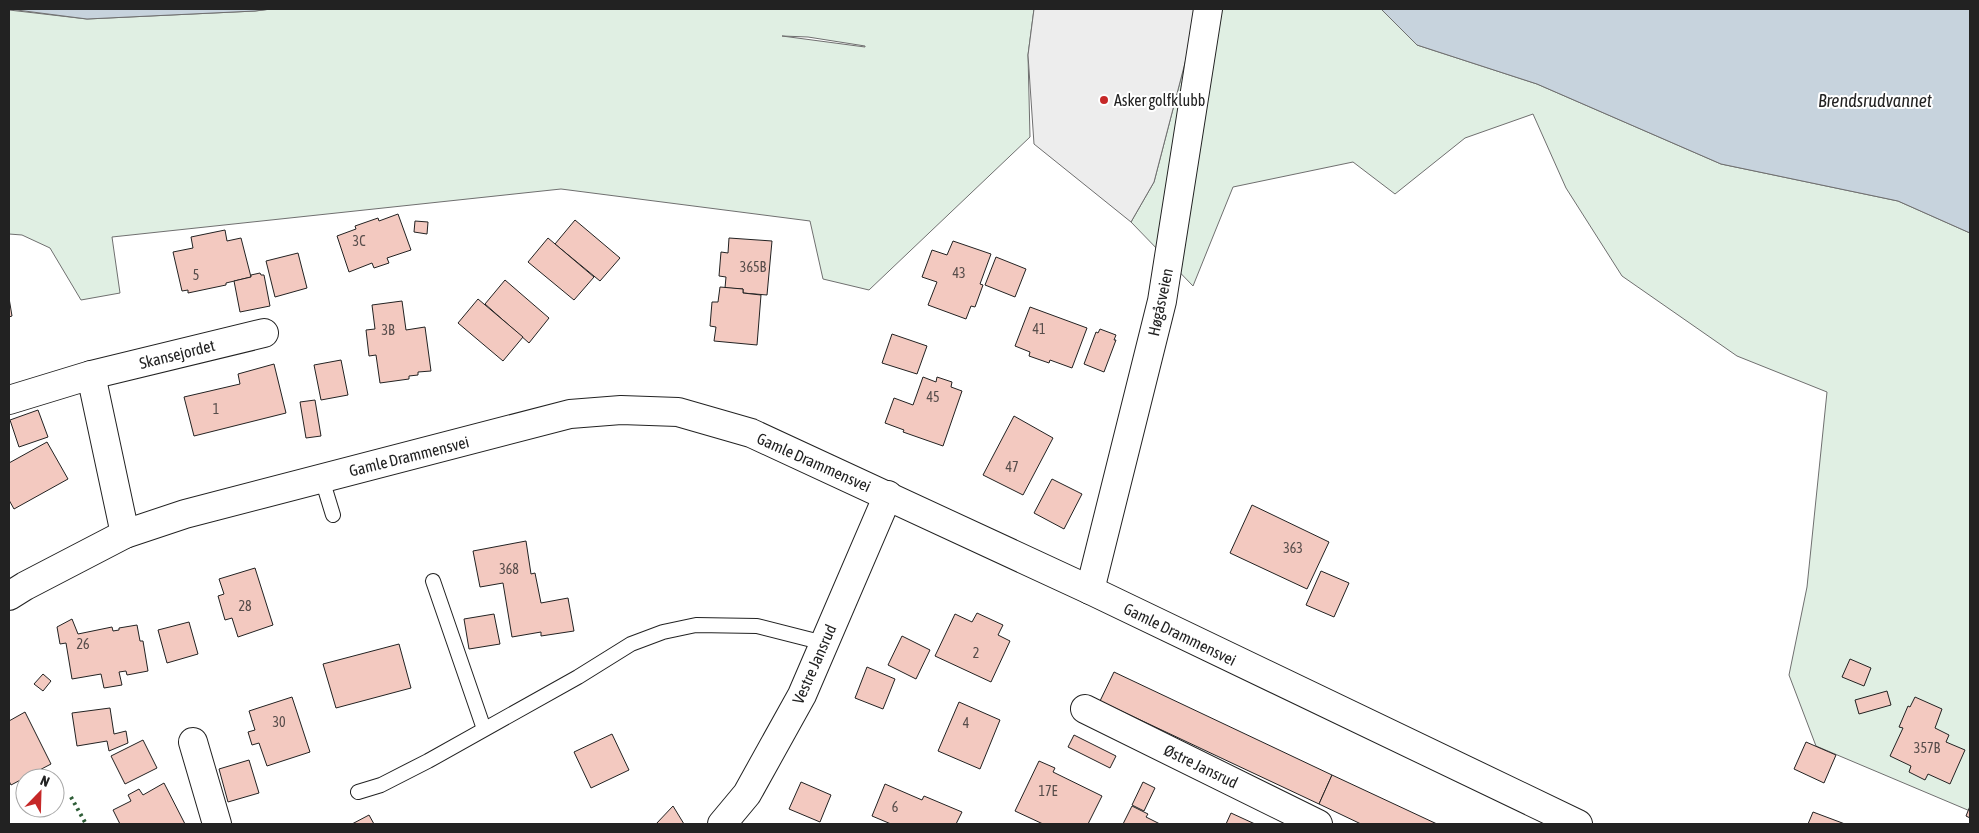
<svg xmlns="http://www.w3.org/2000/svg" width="1979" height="833" viewBox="0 0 1979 833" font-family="'Asap Condensed',sans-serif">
	<rect width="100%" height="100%" fill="#fff"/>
	<g fill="#e0efe3" stroke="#6f6f6f" fill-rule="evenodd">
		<path d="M271 9H1034L1028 55 1030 137 869 290 823 279 810 221 561 189 112 237 120 293 81 300 50 248 22 235 9 234V10L87 19 255 11ZM782 36 808 37 865 46V47Z"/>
		<path d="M1199 9H1381L1417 45 1537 84 1721 164 1898 201 1970 233V811L1816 746 1789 675 1807 587 1827 392 1737 356 1622 276 1566 188 1533 114 1465 138 1395 194 1353 162 1233 187 1193 286 1131 222 1154 182Z"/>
	</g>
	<path fill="#ededed" stroke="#6f6f6f" d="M1034 9H1199L1154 182 1131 222 1034 144 1028 55Z"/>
	<g fill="#c7d3dd" stroke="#6f6f6f">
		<path d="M9 9H271L255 11 87 19Z"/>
		<path d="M1381 9H1970V233L1898 201 1721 164 1537 84 1417 45Z"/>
	</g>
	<g fill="#f3c9c0" stroke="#222">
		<path d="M398 214 411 250 387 258 389 263 374 268 372 263 349 272 337 236 356 229 355 226 378 218 379 221Z"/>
		<path d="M575 220 620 258 600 281 555 244Z"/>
		<path d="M415 221 428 222 427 234 414 232Z"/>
		<path d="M225 230 227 241 241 238 251 277 226 283V285L188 293V290L182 291 173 252 193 248 191 237Z"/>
		<path d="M548 238 594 277 574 300 528 262Z"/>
		<path d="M729 238 772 241 767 295 743 293V289L725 288 726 277 719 276 721 252 728 253Z"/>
		<path d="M953 241 991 254 980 284 983 285 975 307 971 306 966 319 928 305 937 282 922 277 932 250 947 255Z"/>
		<path d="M298 253 307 288 275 297 266 261Z"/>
		<path d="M996 257 1026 269 1015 297 985 285Z"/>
		<path d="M260 273 261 275H264L270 306 240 312 234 281 251 277V275Z"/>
		<path d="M505 280 549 318 529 343 485 304Z"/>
		<path d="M720 287 743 289V293L761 295 757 345 714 341 716 327 710 326 712 302H718Z"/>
		<path d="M9 298 12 316 9 317Z"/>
		<path d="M478 299 523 337 503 361 458 323Z"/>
		<path d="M402 301 406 330 425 327 431 371 418 372V375L409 376V379L380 383 376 355 369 356 366 330 375 329 372 305Z"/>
		<path d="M1030 307 1087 328 1072 368 1050 360 1049 363 1029 356 1030 352 1015 346Z"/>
		<path d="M1100 329 1116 335 1114 340H1116L1104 372 1084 364 1096 332 1098 333Z"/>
		<path d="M892 334 927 346 917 374 882 363Z"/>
		<path d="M341 360 348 395 321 400 314 365Z"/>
		<path d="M274 364 286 413 194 436 184 397 240 384 238 374Z"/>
		<path d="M923 377 936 382 937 377 952 382 951 387 962 391 943 446 903 432 904 430 885 423 894 398 913 405Z"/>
		<path d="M315 400 321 436 306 438 300 402Z"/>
		<path d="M38 410 48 437 19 447 10 420Z"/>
		<path d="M1014 416 1053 438 1023 495 983 475Z"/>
		<path d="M47 442 68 479 14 509 9 500V463Z"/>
		<path d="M1052 479 1082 494 1064 529 1034 513Z"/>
		<path d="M1252 505 1329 542 1307 589 1230 553Z"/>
		<path d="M526 541 531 574 535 573 541 603 568 598 574 631 541 636V632L512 637 503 583 480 587 473 551Z"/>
		<path d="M255 568 273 625 238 637 232 618 225 620 218 596 224 594 219 579Z"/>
		<path d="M1321 571 1349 583 1334 617 1306 605Z"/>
		<path d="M977 613 1003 625 998 635 1010 641 991 682 935 656 955 614 972 622Z"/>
		<path d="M494 614 500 644 469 649 464 619Z"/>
		<path d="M72 619 78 634 112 627 113 631 119 630V628L137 625 140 641H143L148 671 127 675 126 671 119 672 122 685 104 688 101 674 72 679 66 643 60 644 57 627Z"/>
		<path d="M189 622 198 654 167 663 158 630Z"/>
		<path d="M902 636 930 650 916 679 888 665Z"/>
		<path d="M399 644 411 688 336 708 323 664Z"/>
		<path d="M1850 659 1871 668 1864 686 1842 677Z"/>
		<path d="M867 667 895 679 883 709 855 698Z"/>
		<path d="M1114 672 1332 775 1319 804 1100 701Z"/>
		<path d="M43 674 51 681 43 691 34 684Z"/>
		<path d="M1887 691 1891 705 1859 714 1855 700Z"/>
		<path d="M292 697 310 752 267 766 259 743 252 745 248 732 255 730 249 711Z"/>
		<path d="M1915 697 1942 709 1935 728 1949 735 1946 742 1965 750 1950 784 1928 774 1925 780 1909 772 1911 766 1890 756 1903 728 1899 727 1908 706 1910 707Z"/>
		<path d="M959 702 1000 720 980 769 938 751Z"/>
		<path d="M110 708 114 734 126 731 128 743 109 751 107 741 77 746 72 713Z"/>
		<path d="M25 712 51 764 11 785 9 781V721Z"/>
		<path d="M612 734 629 770 591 788 574 752Z"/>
		<path d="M1074 735 1116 756 1110 768 1068 747Z"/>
		<path d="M143 740 157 768 125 784 111 756Z"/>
		<path d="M1806 742 1836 755 1824 783 1794 769Z"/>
		<path d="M249 760 259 793 228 802 219 769Z"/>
		<path d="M1039 761 1055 768 1053 772 1102 796 1088 824H1043L1015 811Z"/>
		<path d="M1332 775 1437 824H1361L1319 804Z"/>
		<path d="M801 782 831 795 820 822 789 809Z"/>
		<path d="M1143 782 1155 788 1144 811 1132 805Z"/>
		<path d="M164 783 185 824H120L113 810 131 801 128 795 139 789 143 795Z"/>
		<path d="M885 784 922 800 924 796 962 812 956 824H891L872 816Z"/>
		<path d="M55 788 61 800 55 803Z"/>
		<path d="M673 806 684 824H656Z"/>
		<path d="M1132 806 1148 814 1146 817 1160 824H1123Z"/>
		<path d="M1970 806V818L1966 816Z"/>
		<path d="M1813 812 1845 824H1808Z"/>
		<path d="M1231 813 1255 824H1226Z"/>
		<path d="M369 815 374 824H352Z"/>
	</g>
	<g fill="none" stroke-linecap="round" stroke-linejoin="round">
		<g stroke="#222" stroke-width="16">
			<g id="service">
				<path d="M322 479 333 515"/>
				<path d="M433 581 484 729"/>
				<path d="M358 792 381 785 428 761 578 677 631 644 663 632 696 625 757 626 824 643"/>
			</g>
		</g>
		<g stroke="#222" stroke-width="30">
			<g id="minor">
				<path d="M91 375 264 333"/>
				<path d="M9 400 91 375 125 534"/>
				<path d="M1090 590 1162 301 1208 9"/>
				<path d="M1085 709 1318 824"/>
				<path d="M193 742 217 824"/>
				<path d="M722 824 747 794 802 695 888 495"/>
			</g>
		</g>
		<g stroke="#222" stroke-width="30">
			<path id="secondary" d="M9 596 25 586 125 534 185 514 570 414 621 410 678 412 751 433 1090 590 1578 824"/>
		</g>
		<use href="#service" stroke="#fff" stroke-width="14"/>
		<use href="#minor" stroke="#fff" stroke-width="28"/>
		<use href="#secondary" stroke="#fff" stroke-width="28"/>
		<path stroke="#2f5e38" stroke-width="4" stroke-dasharray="2.5 4" stroke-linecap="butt" d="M71 797 86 824"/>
	</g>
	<circle fill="#c62828" stroke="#fff" stroke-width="2" cx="1104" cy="100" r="5"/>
	<g text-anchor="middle" stroke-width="4" stroke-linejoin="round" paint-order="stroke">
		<g font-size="14" fill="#564c4a">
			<text x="359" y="246">3C</text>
			<text x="753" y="272">365B</text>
			<text x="959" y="278">43</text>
			<text x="196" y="280">5</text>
			<text x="1039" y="334">41</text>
			<text x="388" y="335">3B</text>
			<text x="933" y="402">45</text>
			<text x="216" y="414">1</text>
			<text x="1012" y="472">47</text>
			<text x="1293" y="553">363</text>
			<text x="509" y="574">368</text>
			<text x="245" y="611">28</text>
			<text x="83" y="649">26</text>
			<text x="976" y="658">2</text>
			<text x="279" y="727">30</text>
			<text x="966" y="728">4</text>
			<text x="1927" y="753">357B</text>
			<text x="1048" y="796">17E</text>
			<text x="895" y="812">6</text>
		</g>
		<g font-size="16" fill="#222" stroke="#fff" text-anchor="start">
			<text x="1114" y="106">Asker golfklubb</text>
		</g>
		<g font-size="16" fill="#222" stroke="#fff">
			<text transform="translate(1160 302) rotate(-78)" y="6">Høgåsveien</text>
			<text transform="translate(177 354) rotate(-14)" y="6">Skansejordet</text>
			<text transform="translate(409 456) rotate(-14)" y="6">Gamle Drammensvei</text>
			<text transform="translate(814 462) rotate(24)" y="6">Gamle Drammensvei</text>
			<text transform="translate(1180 634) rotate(26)" y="6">Gamle Drammensvei</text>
			<text transform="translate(814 664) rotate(-66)" y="6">Vestre Jansrud</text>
			<text transform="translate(1201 766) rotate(26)" y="6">Østre Jansrud</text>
		</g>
		<g font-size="18" font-style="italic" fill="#222" stroke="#fff">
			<text x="1875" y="107">Brendsrudvannet</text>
		</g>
	</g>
	<rect width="1979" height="833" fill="none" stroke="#222222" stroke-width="20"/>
	<g transform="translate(40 793) rotate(23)"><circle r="24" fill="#ffffff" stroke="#a7a7a7"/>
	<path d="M0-4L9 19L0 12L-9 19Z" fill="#c62828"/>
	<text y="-8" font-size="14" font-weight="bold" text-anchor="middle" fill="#222222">N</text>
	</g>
</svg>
